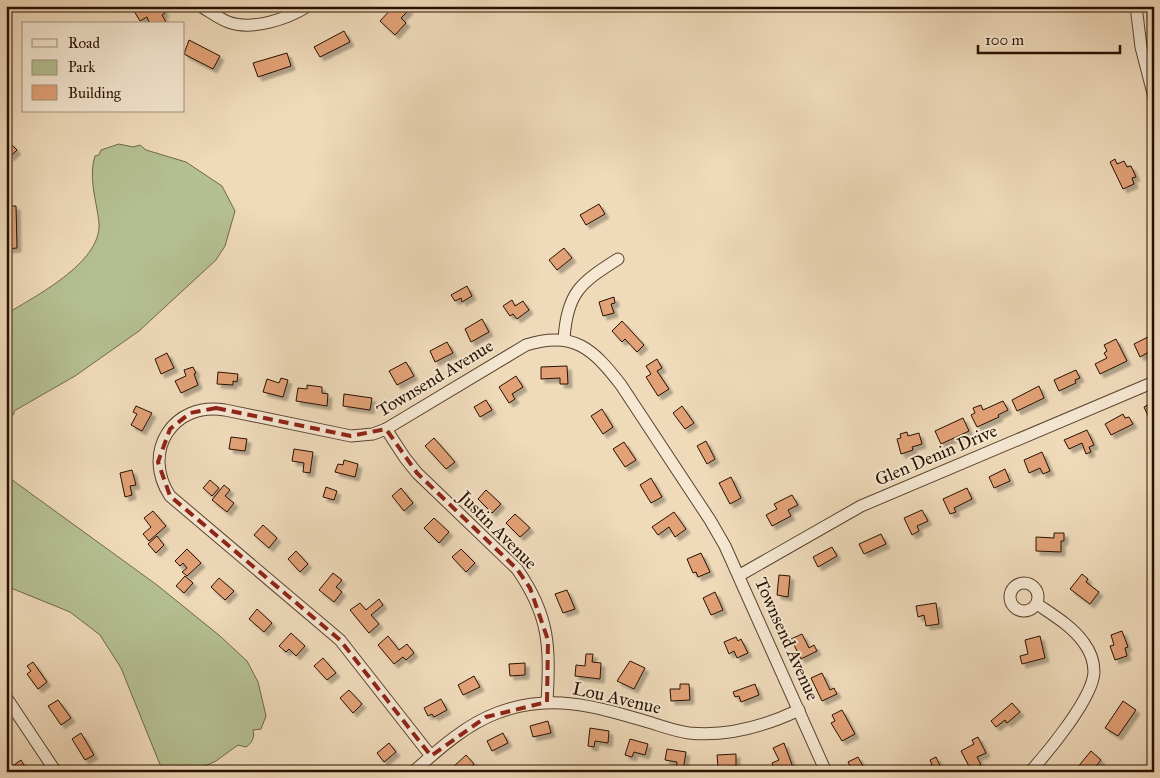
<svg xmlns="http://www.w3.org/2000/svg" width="1160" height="778" viewBox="0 0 1160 778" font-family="'IM FELL Great Primer',serif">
	<defs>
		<filter id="shadow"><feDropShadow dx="4" dy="4" stdDeviation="1" flood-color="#0004"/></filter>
	</defs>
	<rect width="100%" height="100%" fill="#efdaba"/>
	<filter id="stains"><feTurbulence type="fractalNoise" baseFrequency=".004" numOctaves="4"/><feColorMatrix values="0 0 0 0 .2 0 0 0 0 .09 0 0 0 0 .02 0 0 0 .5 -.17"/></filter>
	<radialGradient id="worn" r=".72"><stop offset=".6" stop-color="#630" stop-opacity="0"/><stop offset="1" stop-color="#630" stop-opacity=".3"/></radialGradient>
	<g fill="#b5c092" stroke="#6e6849">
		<path d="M119 144 133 147 140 145 146 150 186 162 222 186 235 211 225 246 216 260 139 331 75 376 14 411V414L6 421V314C34 297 101 263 99 224 97 201 88 179 95 156L99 155 101 150Z"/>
		<path d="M6 473 15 482 157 585 220 636 247 661 258 682 266 716 261 729 253 730C255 737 252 743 246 747L238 745 216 761 192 772H163L121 668 100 635 70 612 6 586Z"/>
	</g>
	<g fill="#e2a177" stroke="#281100" filter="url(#shadow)">
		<path d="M143 6H161L165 13 162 15 167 24H150L147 17 140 21 134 11Z"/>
		<path d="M394 6H404L409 10 401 18 406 23 395 35 380 21Z"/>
		<path d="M344 31 350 42 320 57 314 47Z"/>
		<path d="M189 40 220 56 213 69 184 54Z"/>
		<path d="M287 53 291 66 258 77 253 63Z"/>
		<path d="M9 142 17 150 10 157 6 153V145Z"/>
		<path d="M1115 159 1117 164 1124 161 1127 167 1131 166 1136 177 1132 178 1134 184 1123 189 1110 162Z"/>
		<path d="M599 204 605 214 586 225 580 215Z"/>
		<path d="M6 206H16L17 248 6 249Z"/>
		<path d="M564 248 572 258 557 270 549 260Z"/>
		<path d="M467 286 472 296 462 302 461 298 455 301 451 295Z"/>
		<path d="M614 297 615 303 611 304 614 313 603 316 599 302Z"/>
		<path d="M512 300 515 306 523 301 529 310 517 319 513 314 510 316 503 306Z"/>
		<path d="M482 319 489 332 471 342 465 329Z"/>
		<path d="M622 321 644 345 637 352 625 339 622 342 612 331Z"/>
		<path d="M1154 334V349L1140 357 1134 344Z"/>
		<path d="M1116 339 1127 361 1100 374 1095 364 1107 358 1104 353 1107 351 1104 345Z"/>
		<path d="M447 342 453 353 435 362 430 351Z"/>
		<path d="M167 353 174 368 161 374 155 359Z"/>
		<path d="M657 359 662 368 657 371 669 389 658 396 646 377 651 374 646 366Z"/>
		<path d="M406 362 414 376 397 385 389 371Z"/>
		<path d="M567 366 568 384H560V378L541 379V367Z"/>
		<path d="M193 367 196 373 194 374 198 385 181 393 175 381 186 376 184 370Z"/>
		<path d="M1076 370 1080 378 1075 380 1076 383 1059 391 1054 380Z"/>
		<path d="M218 372 238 374 237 382 233 381V385L217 384Z"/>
		<path d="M516 376 523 387 512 394 515 399 509 403 499 387Z"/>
		<path d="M281 378 288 380 283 397 263 392 267 379 279 383Z"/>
		<path d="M307 385 322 387V393L328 394 327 406 296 401 298 388 307 389Z"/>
		<path d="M1039 386 1044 398 1017 411 1012 400Z"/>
		<path d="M344 394 372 398 370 410 343 406Z"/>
		<path d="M486 400 492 410 480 417 474 407Z"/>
		<path d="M1003 401 1008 410 998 415 999 417 977 427 971 415 975 413 973 408 981 405 983 410Z"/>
		<path d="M1154 402V418L1150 420 1144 407Z"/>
		<path d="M136 406 152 413 142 431 131 425 137 414 133 412Z"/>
		<path d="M682 406 694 423 685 429 673 413Z"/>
		<path d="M602 409 613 427 603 434 591 416Z"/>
		<path d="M1123 414 1125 418 1129 417 1133 424 1111 435 1105 424Z"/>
		<path d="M963 418 969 431 941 444 935 431Z"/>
		<path d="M1087 430 1094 445 1089 447 1091 452 1086 454 1082 443 1069 449 1064 440Z"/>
		<path d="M907 432 908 436 919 433 922 444 912 447 913 450 901 454 897 439 901 438 900 434Z"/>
		<path d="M231 437 247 439 245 451 229 449Z"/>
		<path d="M434 438 455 462 446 469 425 446Z"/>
		<path d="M706 441 715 459 707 464 697 446Z"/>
		<path d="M624 442 636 460 625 467 613 449Z"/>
		<path d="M294 449 313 452 310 473 303 472 304 463 292 461Z"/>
		<path d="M1042 452 1050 471 1043 474 1040 468 1029 473 1024 460Z"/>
		<path d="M344 460 358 464 355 477 335 472 338 464 343 465Z"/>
		<path d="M1005 469 1010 481 994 488 989 477Z"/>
		<path d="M132 470 136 485 130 486 132 495 125 497 120 473Z"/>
		<path d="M731 477 741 498 730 504 719 483Z"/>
		<path d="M651 478 662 497 651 503 640 485Z"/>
		<path d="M210 480 219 488 212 496 203 488Z"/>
		<path d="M224 485 230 490 225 496 234 503 227 512 212 500Z"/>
		<path d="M326 487 337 491 334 500 323 497Z"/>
		<path d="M401 488 413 503 404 511 392 496Z"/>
		<path d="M967 488 972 499 954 508 956 512 950 514 943 499Z"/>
		<path d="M486 490 501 504 492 513 478 499Z"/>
		<path d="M792 495 798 505 788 510 791 516 772 526 766 515 777 509 774 504Z"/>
		<path d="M922 510 928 521 917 526 919 531 912 535 904 518Z"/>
		<path d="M153 511 166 526 149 541 143 534 151 527 144 518Z"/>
		<path d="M674 512 686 529 675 537 669 527 658 535 652 527Z"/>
		<path d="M515 514 530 528 520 537 506 523Z"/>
		<path d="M434 518 449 532 439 543 424 528Z"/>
		<path d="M263 525 277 538 269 548 254 535Z"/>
		<path d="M1054 533H1064V541H1061V552L1036 551V537L1054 538Z"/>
		<path d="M881 534 886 544 864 554 859 544Z"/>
		<path d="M157 536 164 545 156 553 148 544Z"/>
		<path d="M832 547 837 556 818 567 813 557Z"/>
		<path d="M187 549 201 563 187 576 182 572 187 568 183 563 180 566 175 561Z"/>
		<path d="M461 549 475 563 466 572 452 557Z"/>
		<path d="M296 551 308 564 300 572 288 559Z"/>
		<path d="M701 553 710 572 698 577 696 572 693 573 687 559Z"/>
		<path d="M333 573 342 580 336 587 342 592 334 602 319 590Z"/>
		<path d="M1082 574 1088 579 1086 582 1099 592 1090 604 1070 589Z"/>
		<path d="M779 575 790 576 788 597 777 595Z"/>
		<path d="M185 576 193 583 184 593 176 586Z"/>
		<path d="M219 578 234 591 225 600 211 587Z"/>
		<path d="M567 590 575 609 563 613 555 594Z"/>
		<path d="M715 592 723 610 711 615 703 598Z"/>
		<path d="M379 599 383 605 371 615 379 624 369 633 350 610 360 603 366 610Z"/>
		<path d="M936 603 939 624 926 626 924 615 918 617 916 606Z"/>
		<path d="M257 609 272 623 264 632 249 619Z"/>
		<path d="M1122 631 1128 647 1125 648 1127 656 1115 660 1110 646 1114 645 1111 635Z"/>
		<path d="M291 633 305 646 296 656 289 649 286 652 279 646Z"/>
		<path d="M802 634 809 648 814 645 817 651 801 659 791 639Z"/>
		<path d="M388 636 399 650 407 644 414 653 406 660 403 657 394 664 378 645Z"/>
		<path d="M1040 636 1045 658 1022 664 1020 656 1028 654 1025 640Z"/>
		<path d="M736 637 738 641 741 639 748 653 737 658 734 651 729 654 724 642Z"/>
		<path d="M586 654H593L592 662 601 663 600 679 575 676 576 665 585 666Z"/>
		<path d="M323 658 336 673 327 680 314 666Z"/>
		<path d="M630 661 645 668 634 689 617 681Z"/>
		<path d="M33 662 47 682 38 689 27 674 31 671 27 666Z"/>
		<path d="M525 663V675L510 676 509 664Z"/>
		<path d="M822 673 830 690 834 688 837 694 822 701 811 678Z"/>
		<path d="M474 676 480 687 463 695 458 685Z"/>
		<path d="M680 684H689L690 700 671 701 670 689H680Z"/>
		<path d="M755 684 759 695 741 702 739 696 735 697 733 692Z"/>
		<path d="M349 690 362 704 353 713 340 698Z"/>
		<path d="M441 699 447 710 434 717 432 714 428 716 424 708Z"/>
		<path d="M58 700 71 718 61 725 48 706Z"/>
		<path d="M1123 701 1136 710 1118 736 1105 728Z"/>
		<path d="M1012 703 1020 712 1007 723 1005 720 996 727 991 721Z"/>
		<path d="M842 710 855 734 842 741 831 723 835 721 832 715Z"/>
		<path d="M548 721 551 733 533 737 530 726Z"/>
		<path d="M590 728 609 731 608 743 595 741 594 747 588 746Z"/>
		<path d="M81 733 94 755 85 760 72 739Z"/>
		<path d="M503 733 508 743 492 751 487 741Z"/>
		<path d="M978 737 986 753 977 757 981 765 971 770 961 751 974 744 972 740Z"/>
		<path d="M630 739 648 744 645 755 634 752 632 757 625 755Z"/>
		<path d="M389 743 396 752 384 762 377 753Z"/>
		<path d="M784 743 794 770 790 772H775L772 763 779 760 773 748Z"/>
		<path d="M667 749 686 752 683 771 676 770 677 762 665 760Z"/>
		<path d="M1091 751 1101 760 1091 772H1081L1077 768Z"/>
		<path d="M736 754V766L718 767 717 755Z"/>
		<path d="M466 755 474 764 465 772H455L452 768Z"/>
		<path d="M858 757 865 770 853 772 848 762Z"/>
		<path d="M936 757 943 772H919L932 765 930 760Z"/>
		<path d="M21 760 28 772H15L11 767Z"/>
	</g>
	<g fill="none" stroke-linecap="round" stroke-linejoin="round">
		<g stroke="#5a432e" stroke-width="13">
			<g id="minor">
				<path d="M200 6C209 11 218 18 228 22 252 31 287 19 308 6"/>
				<path d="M1136 6 1141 47 1154 97"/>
				<path d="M564 339C567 293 580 283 618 259"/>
				<path d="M386 429 405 458 417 473 517 569C550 616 550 647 547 702"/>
				<path d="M740 575 861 506 1154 382"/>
				<circle cx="1024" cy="597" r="14"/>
				<path d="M6 697 56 772"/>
				<path d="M431 756 340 640 170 496C141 452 173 401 225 410L351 436 373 434 386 429 526 345C574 330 593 349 621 385L710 520 725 546 826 772"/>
				<path d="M413 772C438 750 465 725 497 713 549 693 594 706 645 721 659 725 674 731 689 733 727 737 765 726 799 710"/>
				<path d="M1030 772C1048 752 1093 698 1094 672 1094 662 1090 651 1084 643 1072 626 1053 615 1037 604"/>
			</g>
		</g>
		<use href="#minor" stroke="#f5e7d2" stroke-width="11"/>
	</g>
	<path fill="none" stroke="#8f2418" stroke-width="4" stroke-dasharray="10 6" stroke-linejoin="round" d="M216 408 351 436 386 429 417 473 517 569 530 588 548 640 547 702 486 717 431 756 340 640 170 496 158 462 170 429 190 413Z"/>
	<g text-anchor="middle" stroke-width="4" stroke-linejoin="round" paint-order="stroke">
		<g font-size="18" fill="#281100" stroke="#f5e7d2">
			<text transform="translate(435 378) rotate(-31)" y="6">Townsend Avenue</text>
			<text transform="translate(936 455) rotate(-23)" y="6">Glen Denin Drive</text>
			<text transform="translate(498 530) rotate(45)" y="6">Justin Avenue</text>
			<text transform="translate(787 639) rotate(66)" y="6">Townsend Avenue</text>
			<text transform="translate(617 698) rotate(13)" y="6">Lou Avenue</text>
		</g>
	</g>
	<rect width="1160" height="778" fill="none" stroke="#efdaba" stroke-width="25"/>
	<rect x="8" y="8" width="1145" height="763" fill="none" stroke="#281100" stroke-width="2.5"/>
	<rect x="12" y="12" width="1135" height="753" fill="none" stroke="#281100"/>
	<rect x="22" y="22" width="162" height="90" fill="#f5e7d2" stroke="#a3917e"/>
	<rect x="32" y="39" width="25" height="8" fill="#f5e7d2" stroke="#a3917e"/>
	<text x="68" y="48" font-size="15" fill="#281100">Road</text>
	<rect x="32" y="60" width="25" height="15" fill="#b5c092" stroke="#a3917e"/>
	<text x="68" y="72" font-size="15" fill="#281100">Park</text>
	<rect x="32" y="85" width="25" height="15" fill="#e2a177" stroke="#a3917e"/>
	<text x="68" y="98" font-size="15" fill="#281100">Building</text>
	<path d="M978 45v8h142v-8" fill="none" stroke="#281100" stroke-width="2.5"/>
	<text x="985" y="45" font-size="15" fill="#281100" stroke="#f5e7d2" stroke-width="4" paint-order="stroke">100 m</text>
	<rect width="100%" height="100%" filter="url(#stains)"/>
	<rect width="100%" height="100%" fill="url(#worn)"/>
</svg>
